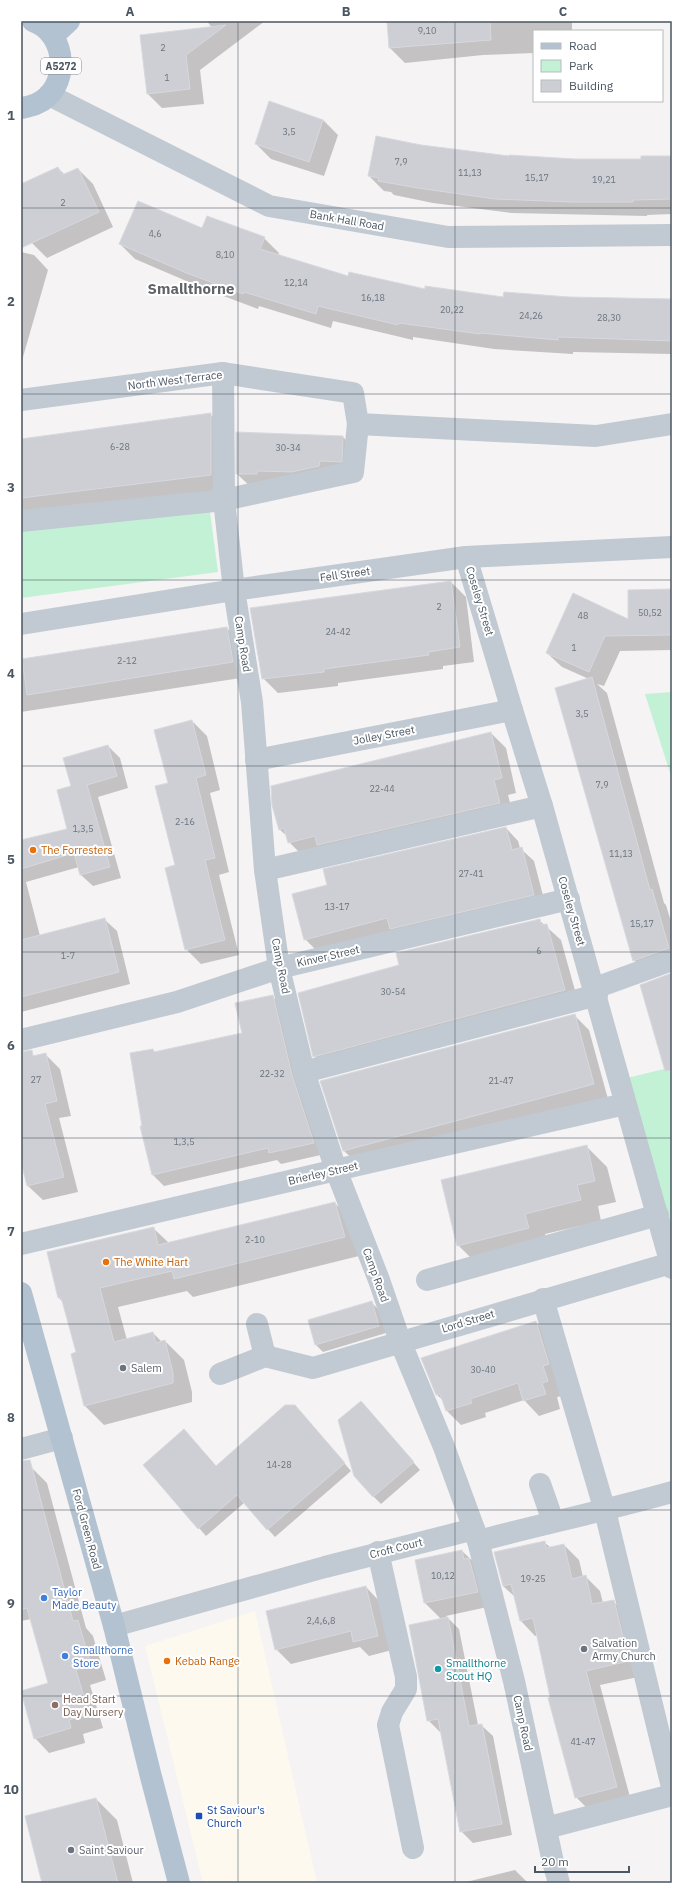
<svg xmlns="http://www.w3.org/2000/svg" width="693" height="1904" viewBox="0 0 693 1904" font-family="'IBM Plex Sans',sans-serif">
	<rect width="100%" height="100%" fill="#f5f3f3"/>
	<path fill="#fdf9ef" d="M255 1611 317 1883H203L145 1646Z"/>
	<g fill="#c3f1d5">
		<path d="M209 504 218 572 21 598V529Z"/>
		<path d="M672 692V779L645 694Z"/>
		<path d="M672 1067V1259L619 1080Z"/>
	</g>
	<g fill="#0003">
		<path d="M207 21H265L200 70 204 104 162 108 148 94 212 28Z"/>
		<path d="M388 21H572V31H534V53L483 55 405 63 390 48Z"/>
		<path d="M270 103 323 120 338 135 324 176 271 159 256 144Z"/>
		<path d="M421 146 510 158 642 160 672 157V214L647 215V216L511 213 433 203 394 195 391 192 384 191 369 176Z"/>
		<path d="M58 168 65 175 78 169 93 184 113 227 47 258 32 243 21 219V185Z"/>
		<path d="M203 229 264 238 279 253 278 255 349 277 425 291 504 298 672 300V354L573 352V354L494 349 413 337V340L333 321 331 328 259 306 258 309 205 289 135 259 120 244Z"/>
		<path d="M21 252 34 255 48 270 21 364Z"/>
		<path d="M210 414 225 429 226 489 21 516V440Z"/>
		<path d="M343 437 357 452 356 476 252 488 237 474Z"/>
		<path d="M451 582 466 597 474 662 443 666V669L338 683V686L278 693 263 678Z"/>
		<path d="M672 590V650L620 651 604 686 597 684 607 693 664 903 666 905 672 925V967L649 975 634 960 589 679 562 667 547 653 629 620Z"/>
		<path d="M227 628 242 643 247 677 21 712V660Z"/>
		<path d="M192 721 207 736 220 790 210 793 229 872 219 875 239 955 201 964 186 949 169 784Z"/>
		<path d="M491 733 506 748 516 793 508 795 514 818 304 857 289 842 288 837 279 829Z"/>
		<path d="M108 746 120 758 128 788 98 797 121 878 93 886 81 875 79 867 26 882 40 936 105 920 117 931 130 984 21 1012V841L69 829 72 787Z"/>
		<path d="M506 828 518 841 520 848 534 861 546 907 318 952 305 939 328 885Z"/>
		<path d="M539 920 561 940 579 1005 329 1071 314 1056 400 965Z"/>
		<path d="M272 996 283 1007 325 1154 281 1164 277 1160 164 1186 153 1175 141 1127H143L153 1050 156 1053 243 1034Z"/>
		<path d="M574 1015 589 1030 608 1099 359 1165 344 1151Z"/>
		<path d="M45 1054 60 1069 71 1116 59 1118 78 1192 43 1200 28 1186 21 1158V1060Z"/>
		<path d="M586 1146 607 1167 616 1202 598 1206 601 1221 545 1234 549 1249 479 1266 458 1245Z"/>
		<path d="M335 1203 353 1222 363 1255 193 1297 187 1291 118 1307 127 1340 153 1333 162 1342 165 1341 184 1360 192 1392V1402L104 1425 85 1406 72 1354 77 1353 64 1303 59 1298 153 1228 169 1243Z"/>
		<path d="M371 1302 379 1310 386 1333 323 1352 316 1345Z"/>
		<path d="M536 1322 551 1337 562 1396 557 1397 560 1409 539 1416 524 1400 485 1413 486 1417 461 1425 446 1410 444 1401 437 1395Z"/>
		<path d="M368 1409 420 1470 381 1504 373 1496Z"/>
		<path d="M302 1414 351 1471 275 1537 244 1503 206 1536 144 1465 184 1431 216 1466Z"/>
		<path d="M32 1468 47 1483 86 1628 93 1636 106 1680 90 1685 103 1728 83 1734 85 1743 49 1753 35 1738 21 1692 49 1684 31 1619 21 1621V1471Z"/>
		<path d="M544 1542 551 1548 564 1545 579 1560 583 1577 585 1576 600 1591 603 1603 613 1601 628 1616 643 1676 600 1685 631 1801 591 1812 576 1797 538 1635 535 1636 521 1621 516 1598 503 1586Z"/>
		<path d="M462 1551 477 1565 492 1606 446 1616 459 1629 478 1725H481L493 1736 512 1835 473 1843 461 1831 442 1731 440 1732 428 1720 441 1619 425 1603 416 1561Z"/>
		<path d="M366 1587 380 1602 392 1650 369 1656 360 1647 291 1664 276 1649Z"/>
		<path d="M96 1799 117 1820 133 1883H43Z"/>
		<path d="M515 1870 528 1883H462Z"/>
	</g>
	<g fill="#cdcfd5" stroke="#d7d9de">
		<path d="M387 21H490L491 40 389 48Z"/>
		<path d="M226 25 186 55 190 89 147 94 140 35Z"/>
		<path d="M269 101 323 120 309 162 255 144Z"/>
		<path d="M376 136 421 145 509 156V155L574 159H641V156H672V199L633 200V202H572L495 199 418 188 378 181 379 178 368 176Z"/>
		<path d="M58 167 62 175 78 168 99 212 21 248V184Z"/>
		<path d="M138 201 202 228 207 216 265 237 260 249 348 276 349 272 425 289V286L503 297 504 292 569 297 672 299V341L558 337V340L480 333V334L399 323 398 325 318 306 316 314 244 292 243 294 189 274 119 244Z"/>
		<path d="M211 413V475L21 498V439Z"/>
		<path d="M236 432 343 436 342 462 320 461 319 466 292 472 257 471V474H236Z"/>
		<path d="M451 581 460 647 428 652 429 655 324 669V672L262 679 250 608Z"/>
		<path d="M672 589V635L605 636 589 672 546 653 573 593 628 619V590Z"/>
		<path d="M227 627 233 662 27 695 22 659Z"/>
		<path d="M592 677 650 890 652 889 669 948 633 961 555 688Z"/>
		<path d="M192 720 206 775 196 778 215 858 205 860 225 940 185 950 165 868 175 865 155 786 168 783 154 730Z"/>
		<path d="M491 732 502 778 494 780 500 803 317 845 315 836 288 843 284 828 279 830 272 805 271 786Z"/>
		<path d="M108 745 117 776 87 785 110 867 80 875 74 853 21 869V840L67 829 57 790 71 786 63 758Z"/>
		<path d="M506 827 512 850 522 847 534 895 390 929 387 918 304 940 292 894 327 885 323 869Z"/>
		<path d="M105 918 119 972 21 997V940Z"/>
		<path d="M540 919 541 925 547 924 565 990 313 1057 298 993 399 965 396 953Z"/>
		<path d="M672 973V1070L665 1071 640 985Z"/>
		<path d="M273 995 292 1075 314 1143 269 1153 268 1148 152 1175 140 1126H142L130 1053 153 1049 154 1052 242 1033 235 1003Z"/>
		<path d="M575 1014 594 1084 343 1151 320 1081Z"/>
		<path d="M32 1050 33 1056 46 1053 57 1101 45 1104 64 1177 27 1186 21 1161V1052Z"/>
		<path d="M587 1145 595 1181 577 1185 581 1200 525 1214 529 1228 457 1246 441 1180Z"/>
		<path d="M335 1202 345 1237 174 1279 172 1271 100 1288 114 1342 153 1332 156 1343 165 1340 173 1373V1383L84 1406 71 1354 76 1352 61 1297 58 1298 47 1252 154 1227 158 1245Z"/>
		<path d="M372 1301 379 1326 315 1345 308 1320Z"/>
		<path d="M536 1321 549 1364 543 1366 548 1381 542 1383 546 1394 523 1401 518 1383 470 1399 472 1403 446 1411 440 1394 436 1395 421 1358Z"/>
		<path d="M361 1401 414 1462 373 1497 354 1476 338 1420Z"/>
		<path d="M285 1405H295L345 1463 267 1530 237 1495 198 1529 143 1465 184 1429 216 1466Z"/>
		<path d="M30 1460 73 1621 78 1620 91 1666 76 1670 89 1714 69 1720 71 1728 34 1739 21 1691 48 1683 27 1608 21 1610V1461Z"/>
		<path d="M545 1541 546 1548 564 1544 572 1579 586 1575 592 1604 614 1600 629 1661 586 1671 617 1787 575 1798 548 1698 550 1697 533 1618 520 1621 511 1584 503 1586 494 1552Z"/>
		<path d="M462 1550 464 1559 469 1558 478 1592 424 1603 415 1560Z"/>
		<path d="M366 1586 378 1636 353 1642 351 1631 275 1650 266 1611Z"/>
		<path d="M448 1617 469 1726 482 1724 502 1824 460 1832 438 1719 427 1721 409 1625Z"/>
		<path d="M96 1798 118 1883H42L25 1816Z"/>
	</g>
	<g fill="none" stroke-linecap="round" stroke-linejoin="round">
		<g stroke="#c1cad2" stroke-width="22">
			<path d="M49 95 269 206 448 237 672 235"/>
			<path d="M223 373 224 500 234 590 252 702 265 870 279 968 304 1072 336 1170 379 1280 400 1341 444 1447 474 1529"/>
			<path d="M21 400 223 373 353 393 358 424 596 436 672 424"/>
			<path d="M21 521 224 500 353 472 358 424"/>
			<path d="M466 557 512 710 542 806 672 1268"/>
			<path d="M21 624 234 590 466 557 672 547"/>
			<path d="M256 760 512 710"/>
			<path d="M265 870 542 806"/>
			<path d="M595 988 672 960"/>
			<path d="M21 1040 177 1002 279 968 569 899"/>
			<path d="M304 1072 597 995"/>
			<path d="M21 1244 336 1170 625 1104"/>
			<path d="M427 1280 658 1215"/>
			<path d="M543 1299 605 1511 672 1787"/>
			<path d="M257 1324 265 1356"/>
			<path d="M220 1374 265 1356 313 1368 671 1263"/>
			<path d="M21 1449 62 1438"/>
			<path d="M540 1484 553 1521"/>
			<path d="M478 1541 514 1681 553 1862 559 1883"/>
			<path d="M378 1552 406 1677V1689L392 1712 388 1725 413 1848"/>
			<path d="M114 1626 325 1567 474 1529 478 1541C543 1524 608 1510 672 1492"/>
			<path d="M546 1828 672 1795"/>
		</g>
		<g stroke="#b3c2d1" stroke-width="22">
			<path d="M53 36 69 21"/>
			<path d="M21 108C26 107 32 106 36 104 71 89 68 33 33 21"/>
			<path d="M21 1293 114 1626 150 1773 179 1883"/>
		</g>
	</g>
	<path fill="none" stroke="#4a5661" stroke-width="1" stroke-opacity="0.55" d="M238 21V1883M455 21V1883M21 208H672M21 394H672M21 580H672M21 766H672M21 952H672M21 1138H672M21 1324H672M21 1510H672M21 1696H672"/>
	<g fill="#e8710a" stroke="#fff" stroke-width="1.5">
		<circle cx="33" cy="850" r="4"/>
		<circle cx="106" cy="1262" r="4"/>
		<circle cx="167" cy="1661" r="4"/>
	</g>
	<g fill="#6b7280" stroke="#fff" stroke-width="1.5">
		<circle cx="123" cy="1368" r="4"/>
		<circle cx="584" cy="1649" r="4"/>
		<circle cx="71" cy="1850" r="4"/>
	</g>
	<g fill="#3f7fe0" stroke="#fff" stroke-width="1.5">
		<circle cx="44" cy="1598" r="4"/>
		<circle cx="65" cy="1656" r="4"/>
	</g>
	<circle fill="#0f9aa8" stroke="#fff" stroke-width="1.5" cx="438" cy="1669" r="4"/>
	<circle fill="#8d6e63" stroke="#fff" stroke-width="1.5" cx="55" cy="1705" r="4"/>
	<rect fill="#1a4fb4" stroke="#fff" stroke-width="1.5" x="195" y="1812" width="8" height="8" rx="2"/>
	<g text-anchor="middle" stroke-width="4" stroke-linejoin="round" paint-order="stroke">
		<g font-size="9" fill="#6b747e">
			<text x="427" y="34">9,10</text>
			<text x="163" y="51">2</text>
			<text x="167" y="81">1</text>
			<text x="289" y="135">3,5</text>
			<text x="401" y="165">7,9</text>
			<text x="470" y="176">11,13</text>
			<text x="537" y="181">15,17</text>
			<text x="604" y="183">19,21</text>
			<text x="63" y="206">2</text>
			<text x="155" y="237">4,6</text>
			<text x="225" y="258">8,10</text>
			<text x="296" y="286">12,14</text>
			<text x="373" y="301">16,18</text>
			<text x="452" y="313">20,22</text>
			<text x="531" y="319">24,26</text>
			<text x="609" y="321">28,30</text>
			<text x="120" y="450">6-28</text>
			<text x="288" y="451">30-34</text>
			<text x="439" y="610">2</text>
			<text x="650" y="616">50,52</text>
			<text x="583" y="619">48</text>
			<text x="338" y="635">24-42</text>
			<text x="574" y="651">1</text>
			<text x="127" y="664">2-12</text>
			<text x="582" y="717">3,5</text>
			<text x="602" y="788">7,9</text>
			<text x="382" y="792">22-44</text>
			<text x="185" y="825">2-16</text>
			<text x="83" y="832">1,3,5</text>
			<text x="621" y="857">11,13</text>
			<text x="471" y="877">27-41</text>
			<text x="337" y="910">13-17</text>
			<text x="642" y="927">15,17</text>
			<text x="539" y="954">6</text>
			<text x="68" y="959">1-7</text>
			<text x="393" y="995">30-54</text>
			<text x="272" y="1077">22-32</text>
			<text x="36" y="1083">27</text>
			<text x="501" y="1084">21-47</text>
			<text x="184" y="1145">1,3,5</text>
			<text x="255" y="1243">2-10</text>
			<text x="483" y="1373">30-40</text>
			<text x="279" y="1468">14-28</text>
			<text x="443" y="1579">10,12</text>
			<text x="533" y="1582">19-25</text>
			<text x="321" y="1624">2,4,6,8</text>
			<text x="583" y="1745">41-47</text>
		</g>
		<rect fill="#fff" stroke="#808990" stroke-width="1" x="41" y="58" width="40" height="16" rx="3"/>
		<g font-size="10" font-weight="bold" fill="#4a5661">
			<text x="61" y="70">A5272</text>
		</g>
		<g font-size="11" fill="#4a5661" stroke="#fff">
			<text transform="translate(347 220) rotate(10)" y="4">Bank Hall Road</text>
			<text transform="translate(175 380) rotate(-7)" y="4">North West Terrace</text>
			<text transform="translate(345 574) rotate(-8)" y="4">Fell Street</text>
			<text transform="translate(480 601) rotate(73)" y="4">Coseley Street</text>
			<text transform="translate(243 644) rotate(81)" y="4">Camp Road</text>
			<text transform="translate(384 735) rotate(-11)" y="4">Jolley Street</text>
			<text transform="translate(572 911) rotate(74)" y="4">Coseley Street</text>
			<text transform="translate(328 956) rotate(-13)" y="4">Kinver Street</text>
			<text transform="translate(281 966) rotate(79)" y="4">Camp Road</text>
			<text transform="translate(323 1173) rotate(-13)" y="4">Brierley Street</text>
			<text transform="translate(376 1275) rotate(70)" y="4">Camp Road</text>
			<text transform="translate(468 1321) rotate(-17)" y="4">Lord Street</text>
			<text transform="translate(87 1529) rotate(75)" y="4">Ford Green Road</text>
			<text transform="translate(396 1548) rotate(-14)" y="4">Croft Court</text>
			<text transform="translate(523 1723) rotate(78)" y="4">Camp Road</text>
		</g>
		<g font-size="11" fill="#c56008" stroke="#fff" text-anchor="start">
			<text x="41" y="854">The Forresters</text>
			<text x="114" y="1266">The White Hart</text>
			<text x="175" y="1665">Kebab Range</text>
		</g>
		<g font-size="11" fill="#5b616d" stroke="#fff" text-anchor="start">
			<text x="131" y="1372">Salem</text>
			<text x="592" y="1647">Salvation<tspan x="592" dy="13">Army Church</tspan></text>
			<text x="79" y="1854">Saint Saviour</text>
		</g>
		<g font-size="11" fill="#366cbe" stroke="#fff" text-anchor="start">
			<text x="52" y="1596">Taylor<tspan x="52" dy="13">Made Beauty</tspan></text>
			<text x="73" y="1654">Smallthorne<tspan x="73" dy="13">Store</tspan></text>
		</g>
		<g font-size="11" fill="#0d838f" stroke="#fff" text-anchor="start">
			<text x="446" y="1667">Smallthorne<tspan x="446" dy="13">Scout HQ</tspan></text>
		</g>
		<g font-size="11" fill="#785e54" stroke="#fff" text-anchor="start">
			<text x="63" y="1703">Head Start<tspan x="63" dy="13">Day Nursery</tspan></text>
		</g>
		<g font-size="11" fill="#164399" stroke="#fff" text-anchor="start">
			<text x="207" y="1814">St Saviour's<tspan x="207" dy="13">Church</tspan></text>
		</g>
		<g font-size="15" font-weight="bold" fill="#5f6368" stroke="#fff">
			<text x="191" y="294">Smallthorne</text>
		</g>
	</g>
	<rect width="693" height="1904" fill="none" stroke="#ffffff" stroke-width="44"/>
	<rect x="533" y="30" width="130" height="72" fill="#ffffff" stroke="#b7bbc0"/>
	<rect x="541" y="43" width="20" height="6" fill="#b3c2d1" stroke="#b7bbc0"/>
	<text x="569" y="50" font-size="12" fill="#4a5661">Road</text>
	<rect x="541" y="60" width="20" height="12" fill="#c3f1d5" stroke="#b7bbc0"/>
	<text x="569" y="70" font-size="12" fill="#4a5661">Park</text>
	<rect x="541" y="80" width="20" height="12" fill="#cdcfd5" stroke="#b7bbc0"/>
	<text x="569" y="90" font-size="12" fill="#4a5661">Building</text>
	<path d="M535 1866v6h94v-6" fill="none" stroke="#4a5661" stroke-width="2"/>
	<text x="541" y="1866" font-size="12" fill="#4a5661" stroke="#ffffff" stroke-width="3" paint-order="stroke">20 m</text>
	<rect x="22" y="22" width="649" height="1860" fill="none" stroke="#4a5661" stroke-width="1.5"/>
	<g font-size="13" text-anchor="middle" font-weight="bold" fill="#4a5661">
		<text x="130" y="16">A</text>
		<text x="346" y="16">B</text>
		<text x="563" y="16">C</text>
		<text x="11" y="120">1</text>
		<text x="11" y="306">2</text>
		<text x="11" y="492">3</text>
		<text x="11" y="678">4</text>
		<text x="11" y="864">5</text>
		<text x="11" y="1050">6</text>
		<text x="11" y="1236">7</text>
		<text x="11" y="1422">8</text>
		<text x="11" y="1608">9</text>
		<text x="11" y="1794">10</text>
	</g>
</svg>
